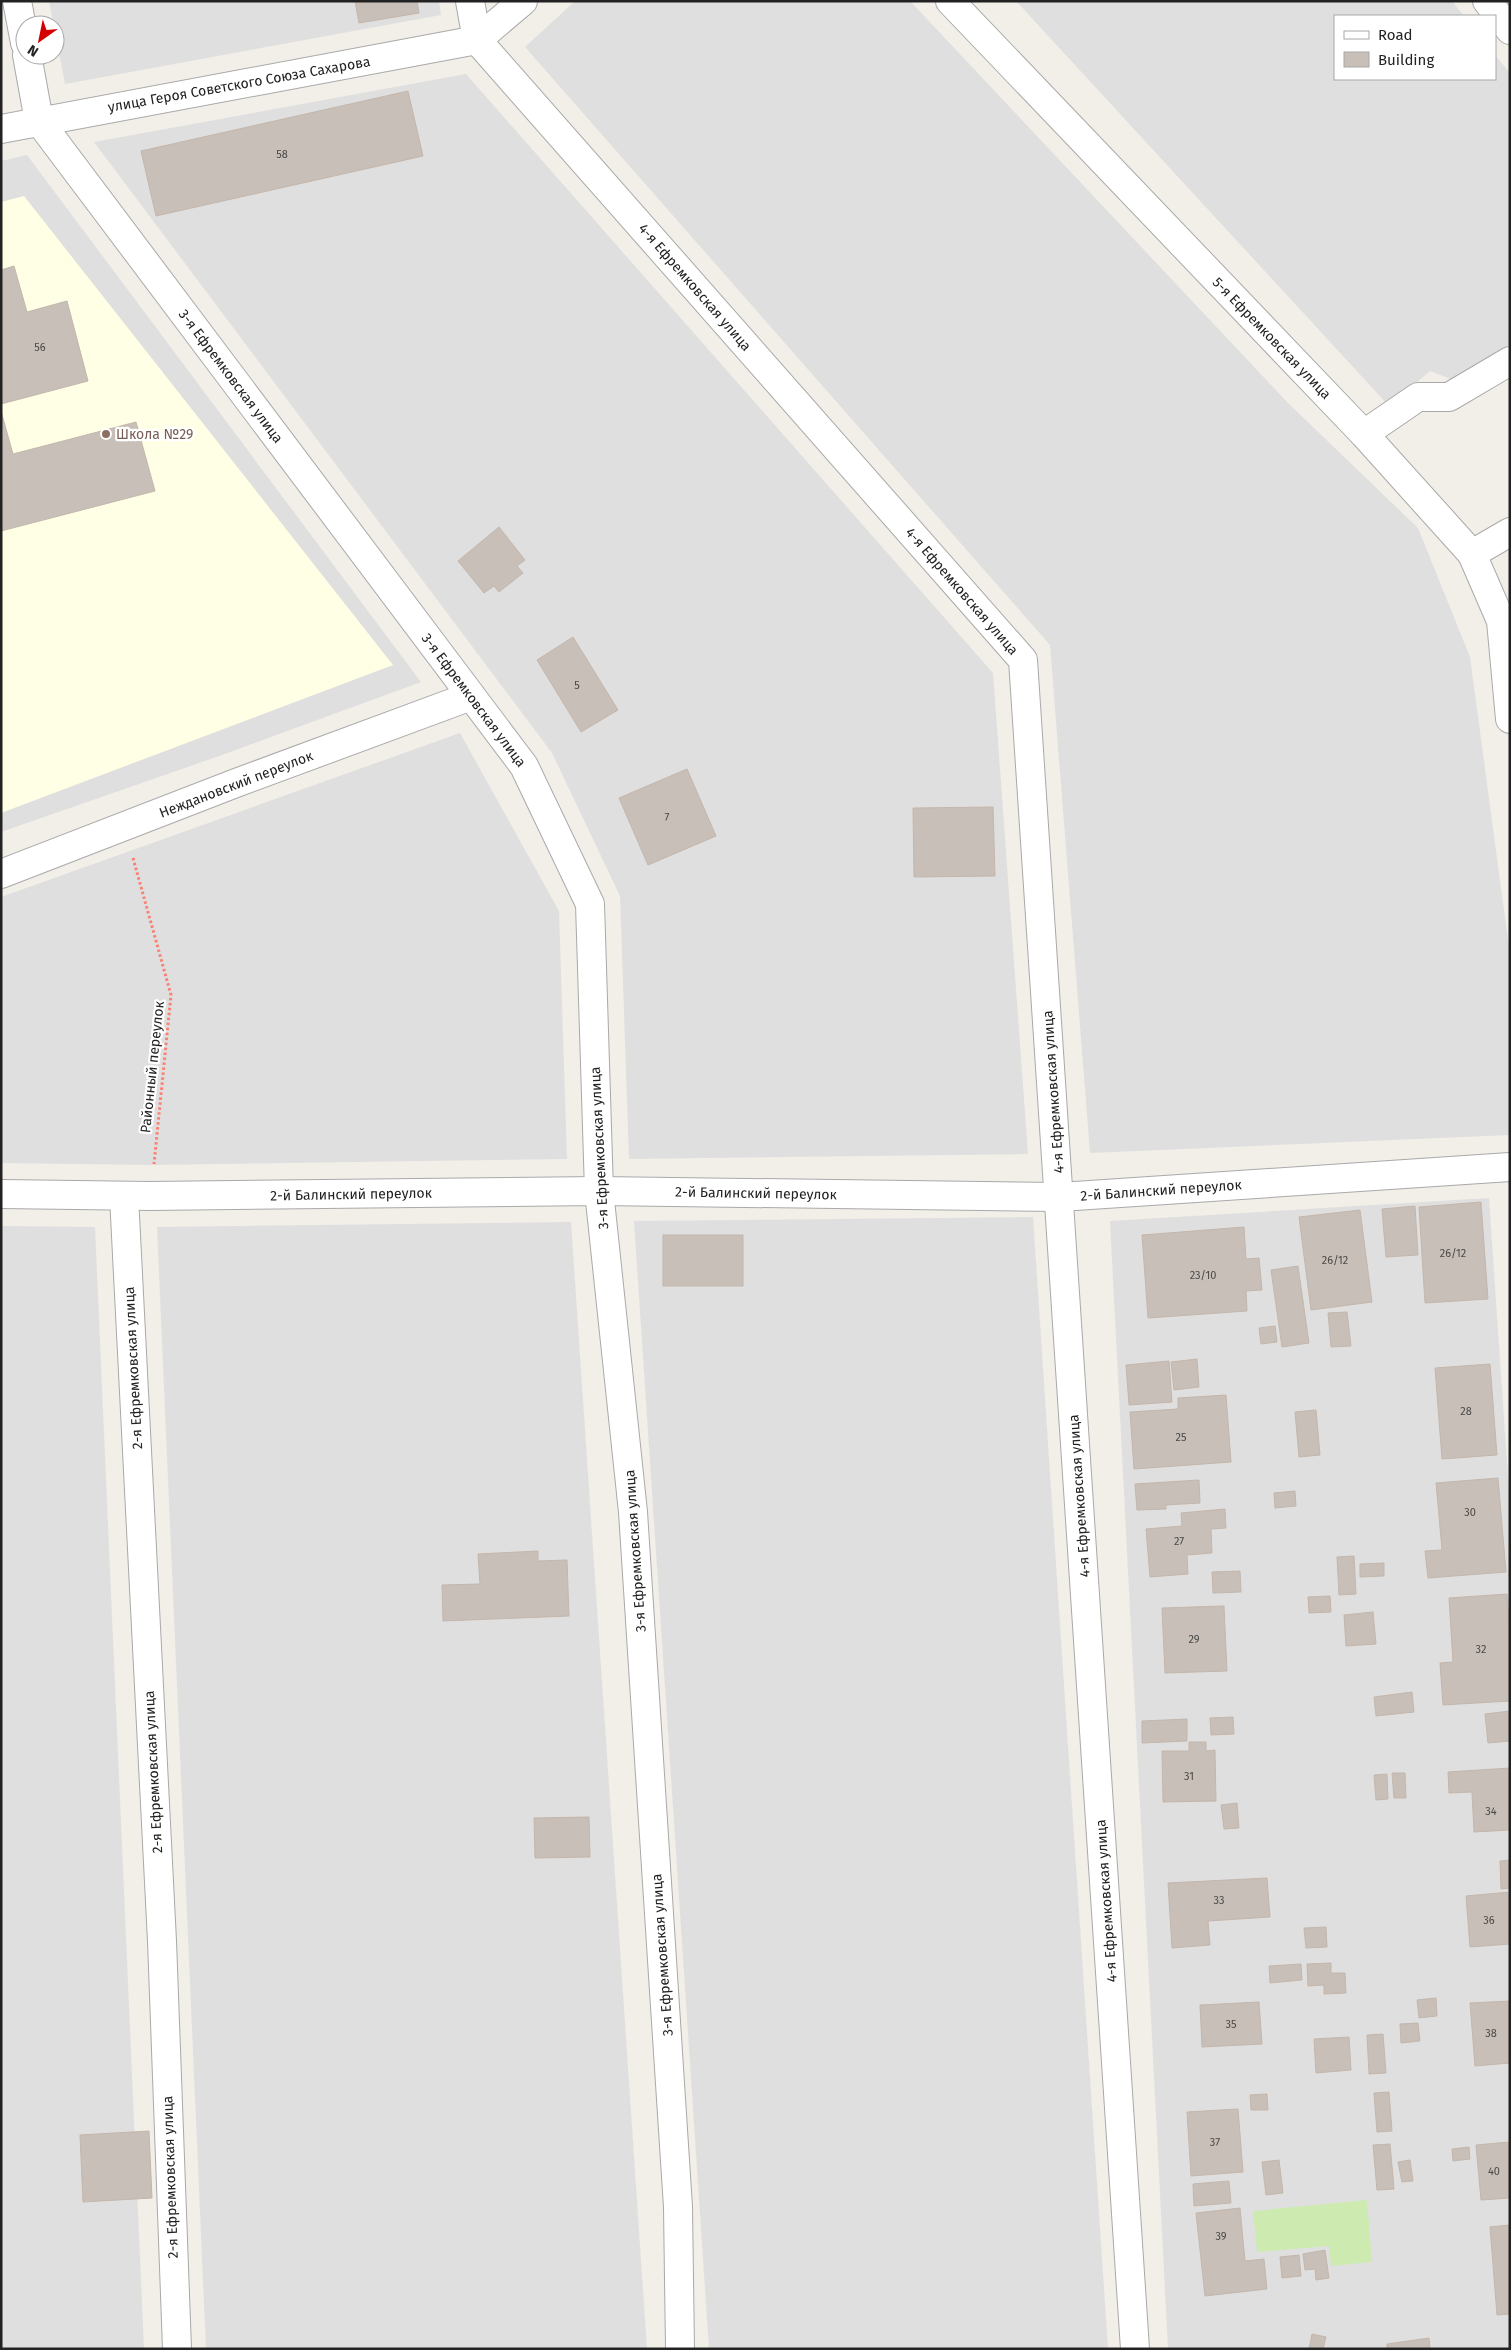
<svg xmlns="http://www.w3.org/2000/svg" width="1511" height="2350" viewBox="0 0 1511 2350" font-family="'Fira Sans',sans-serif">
	<rect width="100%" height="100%" fill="#f2efe9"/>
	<g fill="#e0dfdf">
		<path d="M49 1H439L441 15 65 84Z"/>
		<path d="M575 1H910L1288 403 1418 528 1470 657 1510 955V1135L1090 1153 1050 645 525 47Z"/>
		<path d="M1016 1H1452L1464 16H1335V79H1495V55L1510 73V344L1456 381 1430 371 1389 406Z"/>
		<path d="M466 74 993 673 1028 1154 629 1159 620 896 552 753 94 142Z"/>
		<path d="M27 155 421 682 225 754 1 832V161Z"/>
		<path d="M460 733 559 911 567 1159 150 1165 1 1163V897Z"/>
		<path d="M1489 1198 1510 1507V2349H1168L1110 1221Z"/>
		<path d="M1033 1217 1108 2349H709L634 1221Z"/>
		<path d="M571 1222 647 2349H206L157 1227Z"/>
		<path d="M1 1226 95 1227 144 2349H1Z"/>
	</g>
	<path fill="#ffffe5" d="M24 196 393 665 1 813V202Z"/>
	<path fill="#cdebb0" d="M1367 2200 1372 2262 1331 2266 1329 2246 1257 2252 1253 2211Z"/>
	<g fill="#c7bfb8" stroke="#c4b6ab">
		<path d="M355 1H417L419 13 359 23Z"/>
		<path d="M408 91 423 156 156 216 141 151Z"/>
		<path d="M14 266 27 312 67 301 88 381 1 404V270Z"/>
		<path d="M1 411 13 454 136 422 155 491 1 531Z"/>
		<path d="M499 527 525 560 517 566 523 573 499 592 494 586 484 593 458 561Z"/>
		<path d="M573 637 618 710 581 732 537 660Z"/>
		<path d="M687 769 716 836 648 865 619 798Z"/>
		<path d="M993 807 995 876 914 877 913 808Z"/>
		<path d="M1481 1202 1488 1299 1425 1303 1419 1207Z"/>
		<path d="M1415 1206 1418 1255 1386 1257 1382 1209Z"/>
		<path d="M1360 1210 1372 1302 1311 1310 1299 1217Z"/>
		<path d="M1244 1227 1246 1259 1259 1258 1262 1290 1246 1291 1247 1311 1148 1318 1142 1235Z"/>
		<rect x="663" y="1235" width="80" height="51"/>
		<path d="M1298 1266 1309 1343 1282 1347 1271 1270Z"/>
		<path d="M1347 1312 1351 1346 1331 1347 1328 1313Z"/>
		<path d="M1275 1326 1277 1342 1261 1344 1259 1328Z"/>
		<path d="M1197 1359 1199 1387 1174 1390 1171 1362Z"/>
		<path d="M1169 1361 1172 1402 1129 1405 1126 1365Z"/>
		<path d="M1490 1364 1497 1455 1442 1459 1435 1368Z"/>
		<path d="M1226 1395 1231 1462 1134 1469 1130 1412 1178 1409V1398Z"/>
		<path d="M1316 1410 1320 1455 1299 1457 1295 1412Z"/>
		<path d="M1498 1478 1506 1572 1428 1578 1425 1551 1442 1550 1436 1483Z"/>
		<path d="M1199 1480 1200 1503 1166 1505V1509L1137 1510 1135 1484Z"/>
		<path d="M1295 1491 1296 1506 1275 1508 1274 1493Z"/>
		<path d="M1225 1509 1226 1528 1211 1529 1212 1553 1187 1555 1188 1574 1150 1577 1146 1529 1182 1526 1181 1513Z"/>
		<path d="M538 1551V1561L567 1560 569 1616 443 1621 442 1585 480 1584 478 1554Z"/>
		<path d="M1354 1556 1356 1594 1339 1595 1337 1557Z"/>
		<path d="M1384 1563V1576L1360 1577V1564Z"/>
		<path d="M1240 1571 1241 1592 1213 1593 1212 1572Z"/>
		<path d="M1507 1594 1510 1635V1701L1443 1705 1440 1663 1453 1662 1449 1598Z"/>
		<path d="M1330 1596 1331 1612 1309 1613 1308 1597Z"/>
		<path d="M1224 1606 1227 1671 1165 1673 1162 1608Z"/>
		<path d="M1373 1612 1376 1644 1346 1646 1344 1615Z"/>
		<path d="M1412 1692 1414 1712 1376 1716 1374 1697Z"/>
		<path d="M1510 1711V1741L1488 1743 1485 1714Z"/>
		<path d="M1233 1717 1234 1734 1211 1735 1210 1718Z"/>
		<path d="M1187 1719V1741L1142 1743V1721Z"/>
		<path d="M1189 1742H1206V1751L1215 1750 1216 1801 1163 1802 1162 1751H1189Z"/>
		<path d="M1510 1768V1830L1474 1832 1472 1792 1449 1793 1448 1772Z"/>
		<path d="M1392 1773H1405L1406 1798H1394Z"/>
		<path d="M1387 1774 1388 1799 1376 1800 1374 1775Z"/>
		<path d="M1237 1803 1239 1828 1224 1829 1221 1805Z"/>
		<path d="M589 1817 590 1857 535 1858 534 1818Z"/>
		<path d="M1510 1860V1888L1501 1889 1500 1861Z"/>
		<path d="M1267 1878 1270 1917 1208 1921 1210 1945 1172 1948 1168 1883Z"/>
		<path d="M1510 1892V1944L1470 1947 1466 1896Z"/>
		<path d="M1326 1927 1327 1947 1306 1948 1304 1928Z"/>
		<path d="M1331 1963V1973H1345L1346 1993 1324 1994V1985L1308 1986 1307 1964Z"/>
		<path d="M1301 1964 1302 1980 1270 1983 1269 1966Z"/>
		<path d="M1436 1998 1437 2016 1419 2018 1417 2000Z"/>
		<path d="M1510 2001V2063L1475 2066 1470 2003Z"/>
		<path d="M1259 2002 1262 2044 1202 2047 1200 2005Z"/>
		<path d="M1418 2023 1420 2041 1401 2043 1400 2024Z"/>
		<path d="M1383 2034 1386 2073 1369 2074 1367 2035Z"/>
		<path d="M1349 2037 1351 2070 1316 2073 1314 2039Z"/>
		<path d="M1389 2092 1392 2131 1377 2132 1374 2093Z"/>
		<path d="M1267 2094 1268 2110H1251L1250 2095Z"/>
		<path d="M1238 2109 1243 2172 1191 2176 1187 2112Z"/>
		<path d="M149 2131 152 2198 83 2202 80 2135Z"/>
		<path d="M1510 2142V2198L1481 2200 1476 2145Z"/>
		<path d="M1390 2144 1394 2189 1377 2190 1373 2145Z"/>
		<path d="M1469 2147 1470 2159 1453 2161 1452 2149Z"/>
		<path d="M1279 2160 1283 2193 1266 2195 1262 2162Z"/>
		<path d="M1410 2160 1413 2181 1402 2182 1398 2162Z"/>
		<path d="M1229 2181 1231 2203 1194 2206 1193 2184Z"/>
		<path d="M1240 2208 1245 2261 1264 2259 1267 2289 1205 2296 1196 2213Z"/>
		<path d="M1510 2225V2314L1497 2315 1490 2227Z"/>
		<path d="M1325 2250 1329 2278 1316 2280 1315 2269 1305 2270 1303 2254Z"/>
		<path d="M1299 2255 1301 2276 1282 2278 1280 2257Z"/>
		<path d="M1312 2334 1326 2337 1323 2349H1309Z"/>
		<path d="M1429 2338 1430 2349H1387V2344Z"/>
	</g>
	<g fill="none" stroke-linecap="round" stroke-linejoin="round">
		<g stroke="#a9a9a9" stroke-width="30">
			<g id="minor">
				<path d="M17 1 25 43"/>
				<path d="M470 1 477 40"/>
				<path d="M950 1 1364 434 1472 554 1501 621 1510 719"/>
				<path d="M1487 1 1510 30"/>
				<path d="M477 40 1023 660 1135 2349"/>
				<path d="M27 55 39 121 524 766 590 904 599 1191 633 1512 678 2207 680 2349"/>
				<path d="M1 129 477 40 523 1"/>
				<path d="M1364 434 1418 397H1449L1510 361"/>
				<path d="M1472 554 1510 532"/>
				<path d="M1 874 236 783 471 696"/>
				<path d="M1 1194 150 1196 599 1191 1060 1197 1510 1167"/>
				<path d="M124 1196 162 1941 177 2349"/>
			</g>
		</g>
		<path stroke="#fa8072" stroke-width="3" stroke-dasharray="2.5 2.5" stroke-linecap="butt" d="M133 858 171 995 154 1164"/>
		<use href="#minor" stroke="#fff" stroke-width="28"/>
	</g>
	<circle fill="#8d6e63" stroke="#fff" stroke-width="2" cx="106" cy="434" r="5"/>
	<g text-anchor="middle" stroke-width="4.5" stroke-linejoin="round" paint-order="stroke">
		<g font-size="11" fill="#4b4948">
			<text x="282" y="158">58</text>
			<text x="40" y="351">56</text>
			<text x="577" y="689">5</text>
			<text x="667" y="821">7</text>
			<text x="1453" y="1257">26/12</text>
			<text x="1335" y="1264">26/12</text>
			<text x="1203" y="1279">23/10</text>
			<text x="1466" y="1415">28</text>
			<text x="1181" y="1441">25</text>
			<text x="1470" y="1516">30</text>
			<text x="1179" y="1545">27</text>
			<text x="1194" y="1643">29</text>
			<text x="1481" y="1653">32</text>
			<text x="1189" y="1780">31</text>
			<text x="1491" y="1815">34</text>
			<text x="1219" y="1904">33</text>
			<text x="1489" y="1924">36</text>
			<text x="1231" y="2028">35</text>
			<text x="1491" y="2037">38</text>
			<text x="1215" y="2146">37</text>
			<text x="1494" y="2175">40</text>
			<text x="1221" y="2240">39</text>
		</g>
		<g font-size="14" fill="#222" stroke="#fff">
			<text transform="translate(239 84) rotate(-10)" y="5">улица Героя Советского Союза Сахарова</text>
			<text transform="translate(695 287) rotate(49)" y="5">4-я Ефремковская улица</text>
			<text transform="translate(1272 338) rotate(46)" y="5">5-я Ефремковская улица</text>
			<text transform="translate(231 376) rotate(53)" y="5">3-я Ефремковская улица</text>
			<text transform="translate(962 591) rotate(49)" y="5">4-я Ефремковская улица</text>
			<text transform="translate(474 700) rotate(53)" y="5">3-я Ефремковская улица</text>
			<text transform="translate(236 784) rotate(-21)" y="5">Неждановский переулок</text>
			<text transform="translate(152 1067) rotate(-84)" y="5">Районный переулок</text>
			<text transform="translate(1053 1092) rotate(-94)" y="5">4-я Ефремковская улица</text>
			<text transform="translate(599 1148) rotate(-93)" y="5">3-я Ефремковская улица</text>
			<text transform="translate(1161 1190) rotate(-4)" y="5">2-й Балинский переулок</text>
			<text transform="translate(756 1193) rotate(1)" y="5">2-й Балинский переулок</text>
			<text transform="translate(351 1194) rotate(-1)" y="5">2-й Балинский переулок</text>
			<text transform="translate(133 1368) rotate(-93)" y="5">2-я Ефремковская улица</text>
			<text transform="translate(1079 1496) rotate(-94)" y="5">4-я Ефремковская улица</text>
			<text transform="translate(635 1551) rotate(-94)" y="5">3-я Ефремковская улица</text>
			<text transform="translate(153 1772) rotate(-93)" y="5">2-я Ефремковская улица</text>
			<text transform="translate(1106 1901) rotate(-94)" y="5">4-я Ефремковская улица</text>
			<text transform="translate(662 1955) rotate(-94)" y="5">3-я Ефремковская улица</text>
			<text transform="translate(170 2177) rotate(-92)" y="5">2-я Ефремковская улица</text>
		</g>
		<g font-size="14" fill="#785e54" stroke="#fff" text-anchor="start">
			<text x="116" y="439">Школа №29</text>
		</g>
	</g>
	<rect width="1511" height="2350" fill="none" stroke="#222222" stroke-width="5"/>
	<rect x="1334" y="15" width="162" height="65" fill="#ffffff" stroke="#a7a7a7"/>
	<rect x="1344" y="31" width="25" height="8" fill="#ffffff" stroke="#a7a7a7"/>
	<text x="1378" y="40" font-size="15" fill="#222222">Road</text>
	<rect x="1344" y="52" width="25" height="15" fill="#c7bfb8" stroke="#a7a7a7"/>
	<text x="1378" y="65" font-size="15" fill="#222222">Building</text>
	<g transform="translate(40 40) rotate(213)"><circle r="24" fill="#ffffff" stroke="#a7a7a7"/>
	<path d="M0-4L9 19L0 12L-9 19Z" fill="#d40000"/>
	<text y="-8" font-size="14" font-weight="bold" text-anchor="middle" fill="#222222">N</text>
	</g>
</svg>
